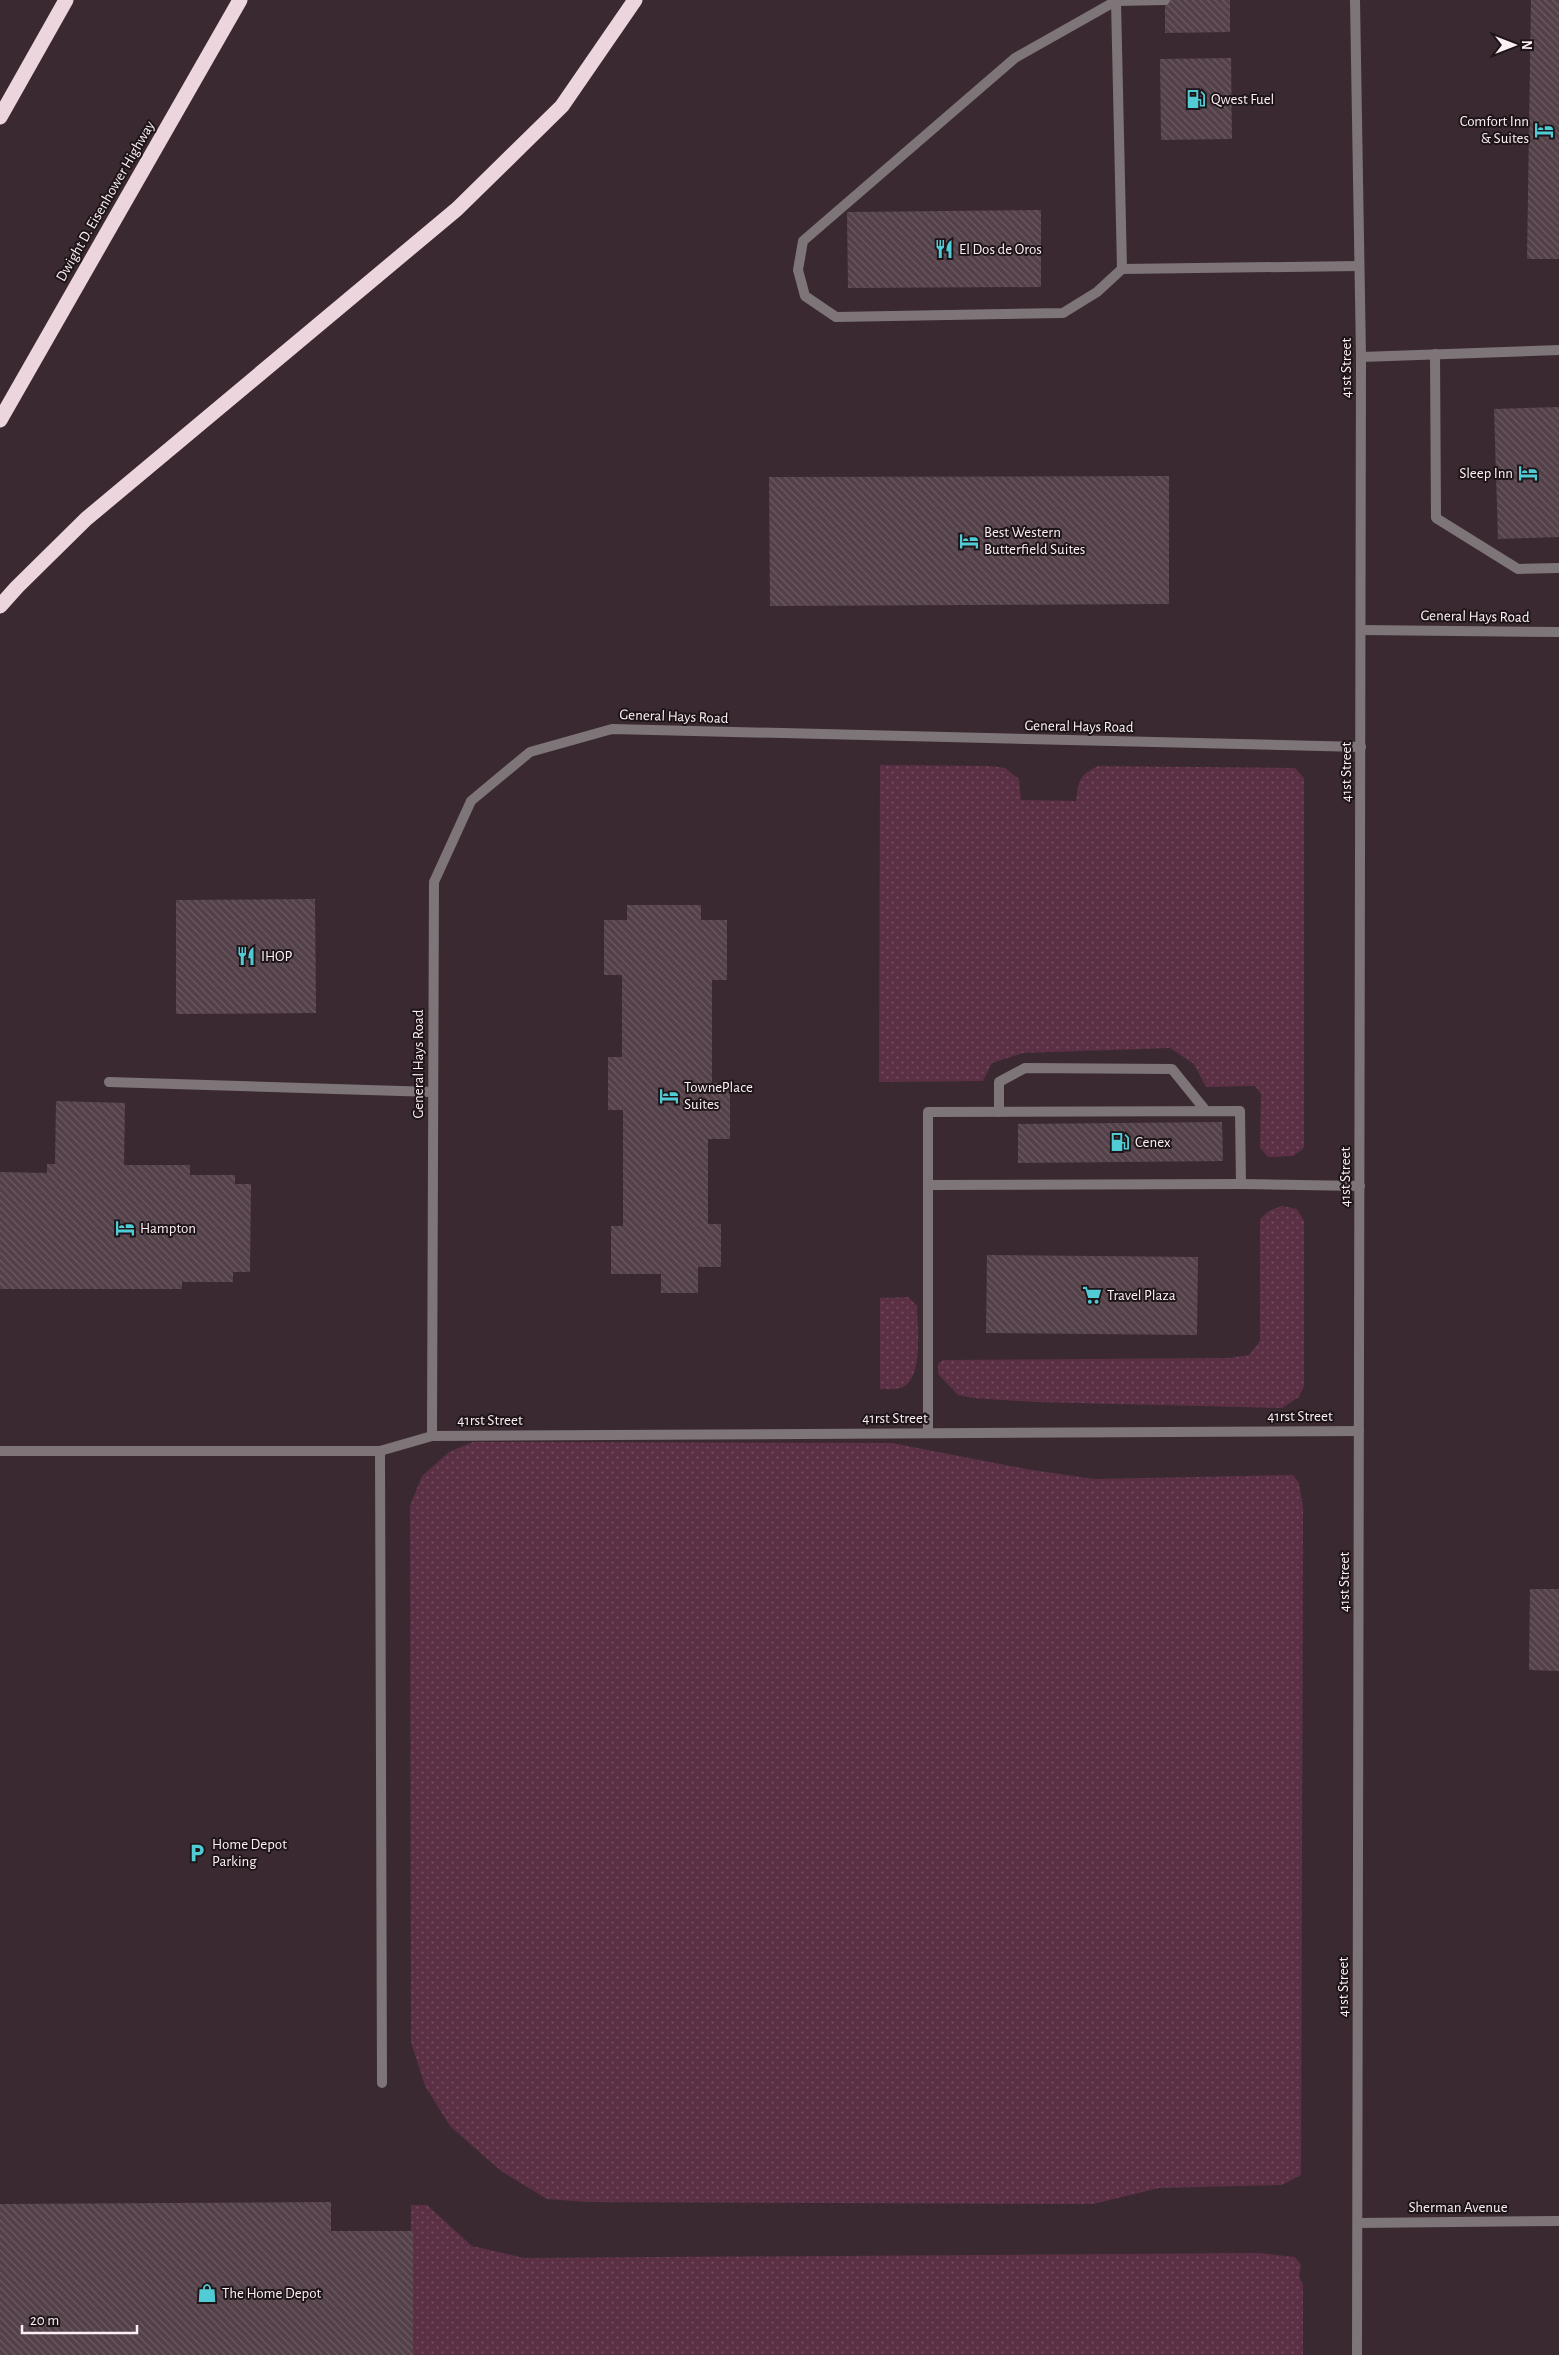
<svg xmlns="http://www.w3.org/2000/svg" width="1559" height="2355" viewBox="0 0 1559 2355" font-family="'Alegreya Sans',sans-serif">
	<defs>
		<pattern id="grass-dots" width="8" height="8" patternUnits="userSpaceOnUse" patternTransform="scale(1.25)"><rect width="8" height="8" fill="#5b3044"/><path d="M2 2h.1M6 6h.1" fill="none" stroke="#734e60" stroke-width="1.8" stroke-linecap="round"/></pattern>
		<pattern id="building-back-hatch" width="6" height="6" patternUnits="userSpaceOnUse" patternTransform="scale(1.25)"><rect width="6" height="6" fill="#534048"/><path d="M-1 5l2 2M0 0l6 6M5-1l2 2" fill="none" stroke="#6d5c63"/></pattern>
	</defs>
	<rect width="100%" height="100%" fill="#3b2931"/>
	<g fill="url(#grass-dots)">
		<path d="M880 765 990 766 1005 768 1019 779 1021 800 1076 801C1079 781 1078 776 1098 766L1295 768 1304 778V1148L1293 1156 1268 1157 1260 1148 1261 1094 1255 1086 1206 1087 1194 1064 1170 1048 1023 1053 992 1063 983 1081 879 1082Z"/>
		<path d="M1282 1206 1297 1209 1304 1221V1386L1299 1397 1282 1408 1035 1402 973 1398 958 1395 938 1374V1364L943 1360 1229 1358 1249 1355 1260 1341V1219L1269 1211Z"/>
		<path d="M908 1297 917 1306C917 1326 924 1377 903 1387 897 1390 887 1389 880 1389V1298Z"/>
		<path d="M473 1442 892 1443 1026 1469 1094 1479 1293 1475 1299 1483 1303 1508 1301 2175 1282 2185 1159 2188 1093 2204 588 2202 547 2199 501 2171 450 2126 425 2086 411 2042 410 1506 422 1476 449 1452Z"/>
		<path d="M411 2205H427L472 2246 524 2258 1257 2253 1295 2257 1301 2265 1299 2277 1303 2285V2355H410Z"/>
	</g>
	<g fill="url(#building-back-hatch)">
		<path d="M1165 0H1230V32L1165 33Z"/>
		<path d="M1531 0H1559V259H1527Z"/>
		<path d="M1231 58 1232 139 1161 140 1160 59Z"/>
		<path d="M1041 210V287L848 288 847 212Z"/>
		<path d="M1559 407V537L1498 539 1494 409Z"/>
		<path d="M1169 476V604L770 606 769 477Z"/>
		<path d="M315 899 316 1013 176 1014V900Z"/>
		<path d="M627 905H701V920H727V980H712V1083H730V1139H708V1224H721V1267H698V1293H661V1274H611V1226H623V1110H608V1057H622V975H604V920H627Z"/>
		<path d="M56 1101 125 1103 124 1165H190V1175H235V1184H251L250 1272H233V1282H182V1289H0V1172L47 1173V1164H55Z"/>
		<path d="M1222 1122 1223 1161 1018 1163V1124Z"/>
		<path d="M987 1255 1198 1257 1197 1335 986 1333Z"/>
		<path d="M1530 1589H1559V1671L1529 1670Z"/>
		<path d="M331 2202V2231H413V2355H0V2204Z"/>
	</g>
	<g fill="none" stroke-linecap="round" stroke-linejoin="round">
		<g stroke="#7e7578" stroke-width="10">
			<path d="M1165 0 1116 1 1015 58 803 241 798 270 805 296 836 317 1063 313 1097 292 1122 269 1359 266"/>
			<path d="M1116 1 1122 269"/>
			<path d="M1435 354 1436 518 1518 569 1559 568"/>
			<path d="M1361 357 1559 350"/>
			<path d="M109 1082 433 1092"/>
			<path d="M999 1112V1082L1025 1068 1172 1069 1206 1111"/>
			<path d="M928 1185V1112L1240 1111 1241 1184"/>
			<path d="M928 1433V1185L1241 1184 1360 1186"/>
			<path d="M0 1451H380L382 2083"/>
			<path d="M380 1451 432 1436"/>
		</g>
		<g stroke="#7e7578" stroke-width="10">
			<path d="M1355 0 1361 357 1357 2355"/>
			<path d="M1361 630 1559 632"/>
			<path d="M1359 1431 432 1436 434 882 471 801 530 752 612 729 1361 747"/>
			<path d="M1358 2223 1559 2221"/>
		</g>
		<g stroke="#edd5de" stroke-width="15">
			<path d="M0 117 66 0"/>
			<path d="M0 420 240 0"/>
			<path d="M0 606 17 587 86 519 457 209 562 106 635 0"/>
		</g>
	</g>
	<defs>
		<g id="fuel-bare" transform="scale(1.5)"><path d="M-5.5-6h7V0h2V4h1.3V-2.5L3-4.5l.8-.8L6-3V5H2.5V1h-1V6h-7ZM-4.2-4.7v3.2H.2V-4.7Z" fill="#51ccd5" stroke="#1d1518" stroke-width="2.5" paint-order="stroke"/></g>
		<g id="hotel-bare" transform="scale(1.5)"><path d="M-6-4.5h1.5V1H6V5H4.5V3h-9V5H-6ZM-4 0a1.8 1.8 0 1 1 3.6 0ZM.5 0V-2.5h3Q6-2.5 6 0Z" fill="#51ccd5" stroke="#1d1518" stroke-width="2.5" paint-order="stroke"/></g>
		<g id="restaurant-bare" transform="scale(1.5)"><path d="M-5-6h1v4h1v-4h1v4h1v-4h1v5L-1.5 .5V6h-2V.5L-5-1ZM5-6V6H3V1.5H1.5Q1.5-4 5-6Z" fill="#51ccd5" stroke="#1d1518" stroke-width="2.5" paint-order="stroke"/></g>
		<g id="supermarket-bare" transform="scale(1.5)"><path d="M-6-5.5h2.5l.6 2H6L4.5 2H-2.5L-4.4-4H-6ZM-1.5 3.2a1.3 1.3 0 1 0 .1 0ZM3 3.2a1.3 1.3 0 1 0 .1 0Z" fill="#51ccd5" stroke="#1d1518" stroke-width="2.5" paint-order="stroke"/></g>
		<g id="parking-bare" transform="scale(1.5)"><path d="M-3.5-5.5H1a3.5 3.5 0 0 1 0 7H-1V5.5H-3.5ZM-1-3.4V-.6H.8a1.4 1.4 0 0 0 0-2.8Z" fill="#51ccd5" stroke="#1d1518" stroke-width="2.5" paint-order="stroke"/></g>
		<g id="shop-bare" transform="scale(1.5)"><path d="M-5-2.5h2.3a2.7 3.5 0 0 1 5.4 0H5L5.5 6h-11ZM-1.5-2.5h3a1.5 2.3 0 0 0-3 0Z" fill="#51ccd5" stroke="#1d1518" stroke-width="2.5" paint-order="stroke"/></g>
	</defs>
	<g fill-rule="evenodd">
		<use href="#fuel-bare" x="1196" y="99"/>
		<use href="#hotel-bare" x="1544" y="130"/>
		<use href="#restaurant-bare" x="944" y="249"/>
		<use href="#hotel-bare" x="1528" y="473"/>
		<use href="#hotel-bare" x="969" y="541"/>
		<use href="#restaurant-bare" x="246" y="956"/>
		<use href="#hotel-bare" x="669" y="1096"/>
		<use href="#fuel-bare" x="1120" y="1142"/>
		<use href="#hotel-bare" x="125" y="1228"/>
		<use href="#supermarket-bare" x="1092" y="1295"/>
		<use href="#parking-bare" x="197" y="1853"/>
		<use href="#shop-bare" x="207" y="2293"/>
	</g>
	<g text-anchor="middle" stroke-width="4" stroke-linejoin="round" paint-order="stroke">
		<g font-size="15" fill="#fdf0f5" stroke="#1d1518" text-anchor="start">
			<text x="1211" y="104">Qwest Fuel</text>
			<text x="1529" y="126" text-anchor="end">Comfort Inn<tspan x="1529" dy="17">&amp; Suites</tspan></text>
			<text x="959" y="254">El Dos de Oros</text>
			<text x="1513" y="478" text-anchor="end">Sleep Inn</text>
			<text x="984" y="537">Best Western<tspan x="984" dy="17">Butterfield Suites</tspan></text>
			<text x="261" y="961">IHOP</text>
			<text x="684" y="1092">TownePlace<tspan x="684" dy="17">Suites</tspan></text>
			<text x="1135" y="1147">Cenex</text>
			<text x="140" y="1233">Hampton</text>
			<text x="1107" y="1300">Travel Plaza</text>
			<text x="212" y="1849">Home Depot<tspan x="212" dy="17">Parking</tspan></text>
			<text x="222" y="2298">The Home Depot</text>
		</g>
		<g font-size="15" fill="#fdf0f5" stroke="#1d1518">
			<text transform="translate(105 201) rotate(-60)" y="5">Dwight D. Eisenhower Highway</text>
			<text transform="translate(1346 368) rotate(-90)" y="5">41st Street</text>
			<text transform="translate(1475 616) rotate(1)" y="5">General Hays Road</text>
			<text transform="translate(674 716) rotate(2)" y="5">General Hays Road</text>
			<text transform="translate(1079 726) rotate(1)" y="5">General Hays Road</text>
			<text transform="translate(1346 772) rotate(-90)" y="5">41st Street</text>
			<text transform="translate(418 1064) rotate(-90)" y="5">General Hays Road</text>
			<text transform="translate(1345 1177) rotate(-90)" y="5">41st Street</text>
			<text x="1300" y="1421">41rst Street</text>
			<text x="895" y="1423">41rst Street</text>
			<text x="490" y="1425">41rst Street</text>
			<text transform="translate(1344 1582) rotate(-90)" y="5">41st Street</text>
			<text transform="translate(1343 1987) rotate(-90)" y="5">41st Street</text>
			<text x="1458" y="2212">Sherman Avenue</text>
		</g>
	</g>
	<g transform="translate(1514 45) rotate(90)" stroke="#1d1518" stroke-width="4" paint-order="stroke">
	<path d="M0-4L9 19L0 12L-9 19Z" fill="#fdf0f5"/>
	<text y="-8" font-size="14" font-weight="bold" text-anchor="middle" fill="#fdf0f5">N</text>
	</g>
	<path d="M22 2325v8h115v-8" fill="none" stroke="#fdf0f5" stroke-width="2.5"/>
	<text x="30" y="2325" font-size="15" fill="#fdf0f5" stroke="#1d1518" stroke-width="4" paint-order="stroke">20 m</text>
</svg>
